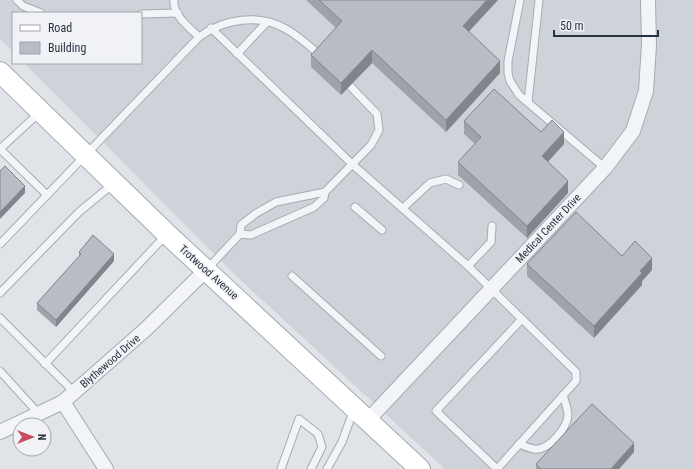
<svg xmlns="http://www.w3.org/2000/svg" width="694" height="469" viewBox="0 0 694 469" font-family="'Roboto Condensed',sans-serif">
	<rect width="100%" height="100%" fill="#e0e4e8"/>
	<path fill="#ced3da" d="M0 0H694V469H445L232 272 24 63H141V13H13V52L0 39Z"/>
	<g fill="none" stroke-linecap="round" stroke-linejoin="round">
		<g stroke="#a5abb2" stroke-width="9">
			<g id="lane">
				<path d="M17 0 23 6 41 13"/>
				<path d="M174 0C172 15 190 28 199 37"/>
				<path d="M520 0 508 61V73L510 81 519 95 605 168"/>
				<path d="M141 14 178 13"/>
				<path d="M211 28 352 164 468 266 576 372V381L497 469 436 411 522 319"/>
				<path d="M237 54 267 22"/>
				<path d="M528 102 539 0"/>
				<path d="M0 149 46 194"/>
				<path d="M0 149 39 113"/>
				<path d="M355 207 382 230"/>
				<path d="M403 208 430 183 446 179 459 185"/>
				<path d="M240 234 251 235 314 207 324 198 325 192"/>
				<path d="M0 244 199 37C224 19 258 13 286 29 299 36 310 47 321 56"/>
				<path d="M468 266 491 242 492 226"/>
				<path d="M207 269 240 234 241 225 255 214 276 202 325 192 371 145 379 130 377 114 350 86"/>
				<path d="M292 276 381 356"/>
				<path d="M0 293 79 212 113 184"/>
				<path d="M0 318 74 392"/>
				<path d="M45 364 166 235"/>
				<path d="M0 371 39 414"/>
				<path d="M519 444C524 446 529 448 534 449 549 451 568 427 568 414 567 408 565 401 563 395"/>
				<path d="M281 469 299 419 318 434 322 447 311 469"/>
				<path d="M327 469 342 442 354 409"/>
			</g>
		</g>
		<g stroke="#a5abb2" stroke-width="16">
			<g id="street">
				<path d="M63 402 106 469"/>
				<path d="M368 420 605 168 633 131 646 91 649 45 648 0"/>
				<path d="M0 432 63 402 146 329 207 269"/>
			</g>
		</g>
		<g stroke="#a5abb2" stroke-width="22">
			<path id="secondary" d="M0 72 167 234 420 469"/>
		</g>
		<use href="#lane" stroke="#f3f4f7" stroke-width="7"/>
		<use href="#street" stroke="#f3f4f7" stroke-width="14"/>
		<use href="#secondary" stroke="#fff" stroke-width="20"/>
	</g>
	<g fill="#9ea3a9">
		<path d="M306 0H498L469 31 500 73 446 132 372 63 341 95 311 67V55L336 28Z"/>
		<path d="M464 121 541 132 564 144 548 162 568 193 527 238 458 175V162L475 144 464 134Z"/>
		<path d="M79 252 114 261 56 327 37 310V303L79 257Z"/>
		<path d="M622 256 652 270 642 281V285L594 338 527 276V264Z"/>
		<path d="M634 452 619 469H536V464Z"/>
	</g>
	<g fill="#81848a">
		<path d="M487 0H498L463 38V26Z"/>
		<path d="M372 50V63L341 95V83Z"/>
		<path d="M500 61V73L446 132V120Z"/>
		<path d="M564 132V144L542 168V156Z"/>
		<path d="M568 181V193L527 238V226Z"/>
		<path d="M25 186V193L0 219V212Z"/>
		<path d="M114 254V261L56 327V320Z"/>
		<path d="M652 258V270L642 281V285L594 338V326L640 271Z"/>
		<path d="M634 443V452L619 469H611Z"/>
	</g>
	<g fill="#b8bdc5" stroke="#81848a">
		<path d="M319 0H487L463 26 500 61 446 120 372 50 341 83 311 55 342 21Z"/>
		<path d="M494 89 541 132 552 120 564 132 542 156 568 181 527 226 458 162 481 137 464 121Z"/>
		<path d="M5 166 25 186 0 212V171Z"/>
		<path d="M576 212 622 256 635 241 652 258 640 271 642 273 594 326 527 264Z"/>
		<path d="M93 235 114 254 56 320 37 303 81 254 79 252Z"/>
		<path d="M592 404 634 443 611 469H541L536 464Z"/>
	</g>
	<g text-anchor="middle" stroke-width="3" stroke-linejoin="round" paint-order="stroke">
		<g font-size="11" fill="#29323f" stroke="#f0f2f6">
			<text transform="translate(548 228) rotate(-47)" y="4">Medical Center Drive</text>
			<text transform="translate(209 272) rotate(42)" y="4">Trotwood Avenue</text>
			<text transform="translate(110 361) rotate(-41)" y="4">Blythewood Drive</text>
		</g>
	</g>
	<rect x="12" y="12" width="130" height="52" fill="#f0f2f6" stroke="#a0a5ad"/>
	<rect x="20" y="25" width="20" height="6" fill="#ffffff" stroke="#a0a5ad"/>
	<text x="48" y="32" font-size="12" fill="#29323f">Road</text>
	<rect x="20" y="42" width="20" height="12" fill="#b8bdc5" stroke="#a0a5ad"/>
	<text x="48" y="52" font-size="12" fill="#29323f">Building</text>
	<g transform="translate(32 437) rotate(90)"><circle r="19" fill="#f0f2f6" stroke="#a0a5ad"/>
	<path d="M0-3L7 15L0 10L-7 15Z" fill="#c84b60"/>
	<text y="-6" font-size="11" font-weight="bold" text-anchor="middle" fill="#29323f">N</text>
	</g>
	<path d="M554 30v6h104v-6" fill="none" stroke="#29323f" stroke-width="2"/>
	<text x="560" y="30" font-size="12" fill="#29323f" stroke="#f0f2f6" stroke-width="3" paint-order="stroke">50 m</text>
</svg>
